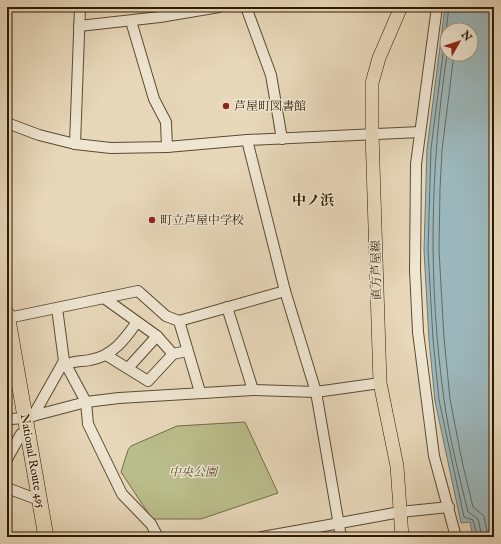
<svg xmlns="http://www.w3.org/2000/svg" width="501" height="544" viewBox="0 0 501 544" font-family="'IM FELL English','Noto Serif JP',serif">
	<rect width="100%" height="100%" fill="#e7d8ba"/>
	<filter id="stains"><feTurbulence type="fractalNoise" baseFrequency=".005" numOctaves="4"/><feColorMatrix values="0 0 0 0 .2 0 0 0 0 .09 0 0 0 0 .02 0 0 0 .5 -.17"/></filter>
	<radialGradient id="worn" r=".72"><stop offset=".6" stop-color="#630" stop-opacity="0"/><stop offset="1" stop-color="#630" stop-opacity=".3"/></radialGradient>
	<path fill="#babe8c" stroke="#746c47" d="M245 422 278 493 201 519H152L121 472 128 450 131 446 177 426Z"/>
	<path fill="#9cb7bb" stroke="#707971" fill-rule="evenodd" d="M445 7H494V537H473L470 522 461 523 435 401 429 340 424 250 427 149ZM447 30H471V54H447Z"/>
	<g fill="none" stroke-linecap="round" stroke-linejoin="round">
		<g stroke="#64695e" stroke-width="1">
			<path d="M449 7 431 149 428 250 433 339 439 400 464 517 473 520 477 537"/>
			<path d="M447 54C430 168 428 284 444 399 449 437 459 475 468 512L478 519 482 537"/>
			<path d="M454 54 442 150 440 189 439 250 444 338 450 399 462 461 473 507 484 516 488 537"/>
		</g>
		<g stroke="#5c4a30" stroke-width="12">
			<g id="minor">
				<path d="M246 7 271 75 282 139"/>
				<path d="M437 7 416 164 415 270 418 332 434 456 456 537"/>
				<path d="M131 21 154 99 166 122 167 147"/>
				<path d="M79 26 160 17 219 7"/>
				<path d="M7 123 39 135 75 144 111 148 167 147 247 140 420 132"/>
				<path d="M247 140 285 291 316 392 341 537"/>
				<path d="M75 144 80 7"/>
				<path d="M104 298 157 336 173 354 187 351"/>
				<path d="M227 307 253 390"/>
				<path d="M57 308 64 361 86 402 88 424 122 494 151 524 158 537"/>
				<path d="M8 318 138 291 166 316 179 321 285 291"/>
				<path d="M179 321 200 392"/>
				<path d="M106 355 148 381 173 354"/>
				<path d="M66 365C74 360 81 362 90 360 113 356 125 339 137 322"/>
				<path d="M128 368 157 336"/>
				<path d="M33 416 64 361"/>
				<path d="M7 417 11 419 25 418 86 402 119 398 253 390 316 392 380 383"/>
				<path d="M7 459 21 434H28"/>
				<path d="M7 488 39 500"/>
				<path d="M262 537 296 531"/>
				<path d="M297 537 296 531 400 512 449 507"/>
			</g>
		</g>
		<g stroke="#2d1b02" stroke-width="14">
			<path id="major" d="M401 7 379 58 372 83V133L380 383 397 466 402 537"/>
		</g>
		<g stroke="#2d1b02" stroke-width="16">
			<path id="highway" d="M7 314 46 537"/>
		</g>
		<use href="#minor" stroke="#efe6d2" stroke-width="10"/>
		<use href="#major" stroke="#e7d8ba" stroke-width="13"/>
		<use href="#highway" stroke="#e7d8ba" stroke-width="15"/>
	</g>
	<g fill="#8f2418" stroke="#efe6d2" stroke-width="1.5">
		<circle cx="226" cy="106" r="4"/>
		<circle cx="152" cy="220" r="4"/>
	</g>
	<g text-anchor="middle" stroke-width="3" stroke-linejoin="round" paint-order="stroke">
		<g font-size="12" fill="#2d1b02" stroke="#efe6d2" text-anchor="start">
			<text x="234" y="110">芦屋町図書館</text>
			<text x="160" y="224">町立芦屋中学校</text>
		</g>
		<g font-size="12" fill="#2d1b02" stroke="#efe6d2">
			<text transform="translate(376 270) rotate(-91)" y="4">直方芦屋線</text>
			<text transform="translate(33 461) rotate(80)" y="4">National Route 495</text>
		</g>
		<g font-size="12" font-style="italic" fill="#574c2b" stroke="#efe6d2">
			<text x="193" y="476">中央公園</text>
		</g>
		<g font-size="14" font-weight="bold" fill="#2d1b02" stroke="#efe6d2">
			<text x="313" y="205">中ノ浜</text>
		</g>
	</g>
	<rect width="501" height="544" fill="none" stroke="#e7d8ba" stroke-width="24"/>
	<rect x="8" y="8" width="485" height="528" fill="none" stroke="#2d1b02" stroke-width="2"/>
	<rect x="12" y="12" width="477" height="520" fill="none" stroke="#2d1b02"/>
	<g transform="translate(459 42) rotate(51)"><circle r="19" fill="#efe6d2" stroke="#a1957f"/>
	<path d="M0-3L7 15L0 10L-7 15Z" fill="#8f2418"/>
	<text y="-6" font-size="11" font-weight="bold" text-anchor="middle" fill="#2d1b02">N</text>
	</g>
	<rect width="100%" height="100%" filter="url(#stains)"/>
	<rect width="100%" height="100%" fill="url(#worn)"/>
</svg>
